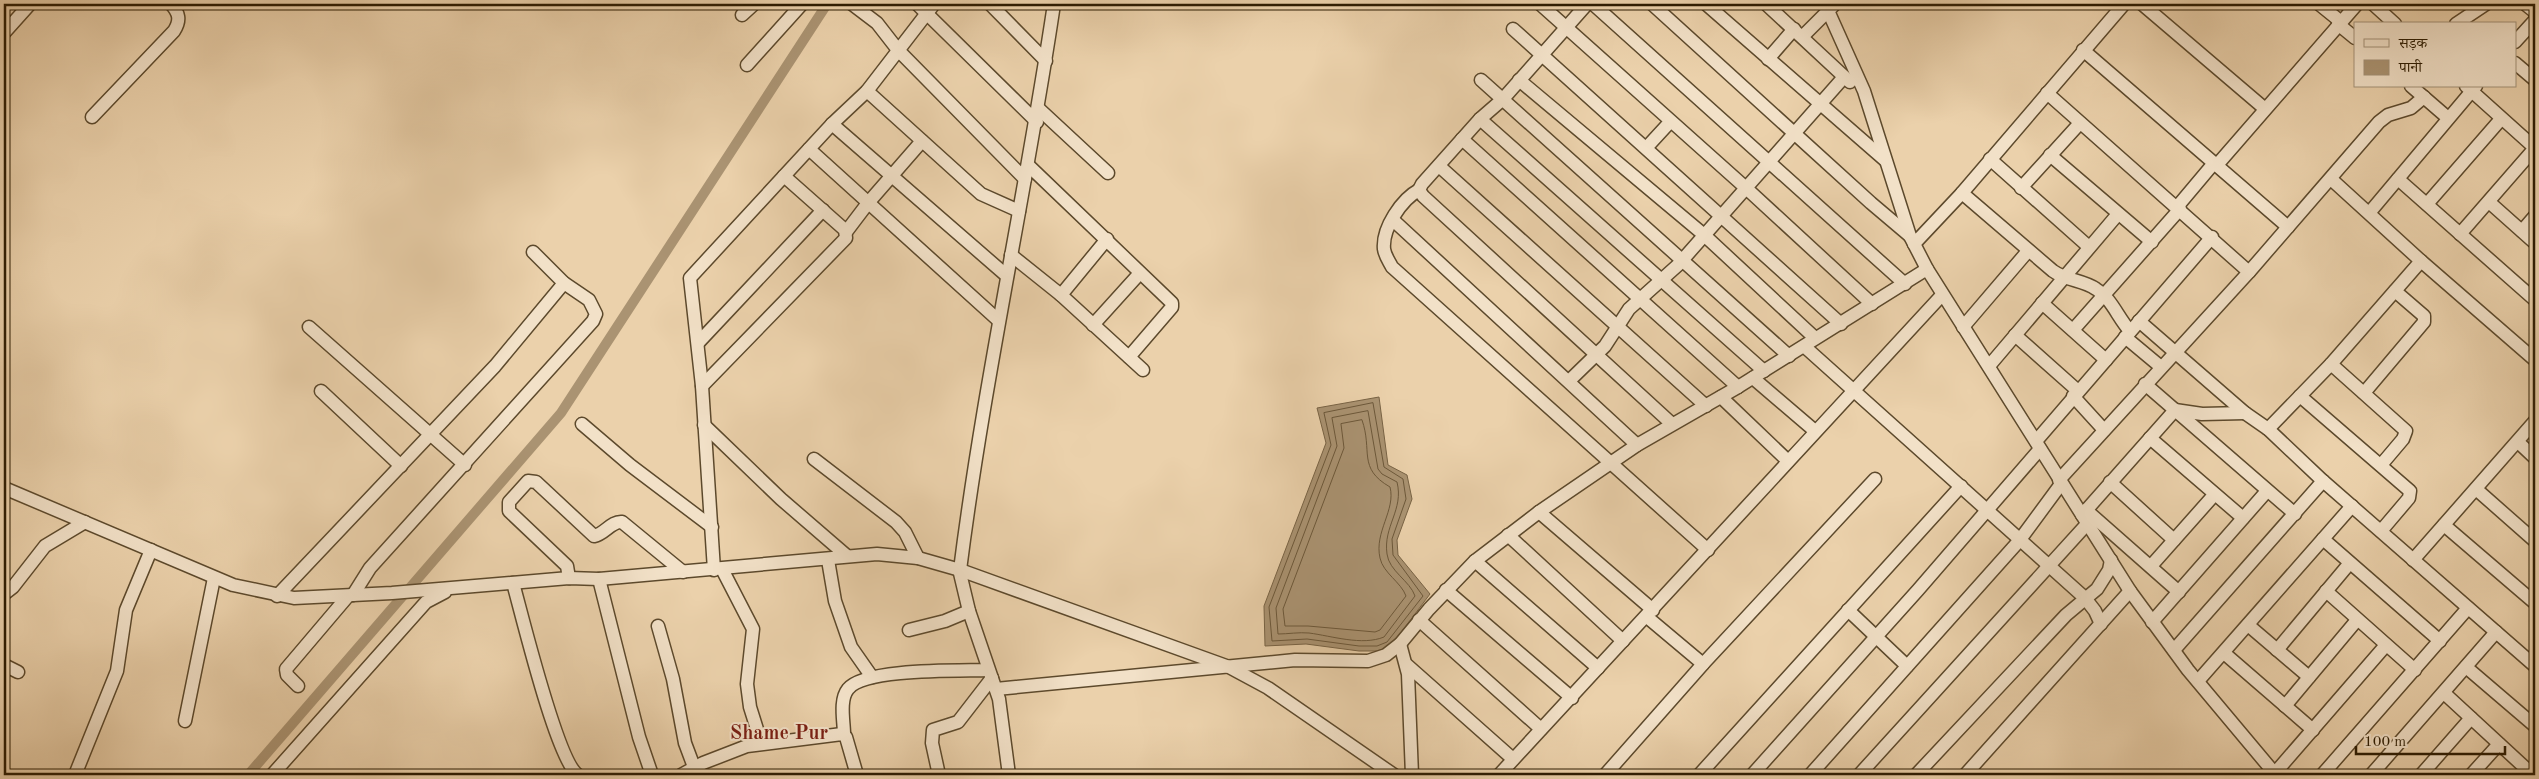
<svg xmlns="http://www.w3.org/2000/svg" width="2539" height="779" viewBox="0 0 2539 779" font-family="'Old Standard TT','Noto Serif Devanagari',serif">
	<rect width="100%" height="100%" fill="#ebd1ab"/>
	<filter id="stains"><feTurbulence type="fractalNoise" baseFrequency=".004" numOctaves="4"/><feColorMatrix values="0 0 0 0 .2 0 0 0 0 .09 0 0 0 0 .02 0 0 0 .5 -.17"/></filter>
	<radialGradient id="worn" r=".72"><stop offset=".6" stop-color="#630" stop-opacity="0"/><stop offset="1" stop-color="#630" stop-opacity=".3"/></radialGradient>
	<path fill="#aa9372" stroke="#786345" d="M1379 397 1388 465 1407 475 1412 499 1397 540 1398 555 1430 594 1390 647 1377 651H1359L1306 644 1265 646 1264 606 1326 443 1317 408Z"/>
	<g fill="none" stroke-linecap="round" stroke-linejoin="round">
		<g stroke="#6c583a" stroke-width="1">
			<path d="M1373 403 1384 467 1403 479 1406 499 1392 539 1393 555 1423 596 1387 642 1377 646H1359L1307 639 1272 641 1269 607 1331 445 1324 413Z"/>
			<path d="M1368 411 1378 469 1382 474 1397 482C1404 510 1383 526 1387 554 1389 571 1410 581 1415 596L1384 637C1362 646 1332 636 1309 633 1299 632 1288 634 1278 634L1276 608 1337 446 1332 418Z"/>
			<path d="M1362 420C1373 451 1357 468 1390 487 1396 510 1374 532 1380 558 1383 573 1401 582 1406 596L1380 630 1375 632 1308 626H1285L1283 609 1344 448 1341 424Z"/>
		</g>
		<path stroke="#aa9372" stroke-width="10" d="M248 775 561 413 827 4"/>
		<g stroke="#5c492c" stroke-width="15">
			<g id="minor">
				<path d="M852 4 877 23 898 50 1025 179"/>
				<path d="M917 4 1037 122"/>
				<path d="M990 4 1046 61"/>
				<path d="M1540 4 1746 188 1872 304"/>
				<path d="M1587 4 1503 99 1480 119 1422 184 1419 190 1423 196 1672 424"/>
				<path d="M1593 4 1905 284"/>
				<path d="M1652 4 1871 203 1910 236"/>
				<path d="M1706 4 1885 160"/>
				<path d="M1766 4 1850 82"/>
				<path d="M1825 4 1864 91 1910 236 1927 269 2130 591 2188 670 2276 775"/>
				<path d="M2142 4 2264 108"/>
				<path d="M2319 4 2340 21"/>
				<path d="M2373 4 2395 24"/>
				<path d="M2525 4 2535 12"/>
				<path d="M742 15 754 4"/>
				<path d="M2338 24 2355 38"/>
				<path d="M2456 24 2486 4"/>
				<path d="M1513 29 1841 324"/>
				<path d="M4 33 30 4"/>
				<path d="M1803 36 1835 4"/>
				<path d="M2515 42 2535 20"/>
				<path d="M2083 50 2288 227"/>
				<path d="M1768 59 1794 29"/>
				<path d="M2515 63 2535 80"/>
				<path d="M747 65 802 4"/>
				<path d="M1481 80 1789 356"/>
				<path d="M1519 80 1703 234 1815 338"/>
				<path d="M2411 86 2448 118"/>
				<path d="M2466 86 2535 148"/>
				<path d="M867 91 981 194 1019 211"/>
				<path d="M2047 93 2249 272"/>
				<path d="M1039 109 1108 173"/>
				<path d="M92 117 174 31C181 20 179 13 171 4"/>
				<path d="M1480 119 1764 371"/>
				<path d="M832 124 1007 276"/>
				<path d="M1462 139 1738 387"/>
				<path d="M1647 147 1670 122"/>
				<path d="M809 149 998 320"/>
				<path d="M2050 155 2152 242"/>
				<path d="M1990 159 2089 247"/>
				<path d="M1028 165 1172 303V307L1129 357"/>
				<path d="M2217 165 2357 4"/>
				<path d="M1439 166 1706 406"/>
				<path d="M2331 179 2421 261 2535 360"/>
				<path d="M2398 179 2535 300"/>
				<path d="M2021 188 2080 123"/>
				<path d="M1419 190C1402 199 1382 228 1384 249 1385 256 1389 261 1392 267L1708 550"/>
				<path d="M1962 193 2053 271C2067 281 2083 280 2096 289 2112 299 2118 318 2130 331"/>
				<path d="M2489 202 2535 243"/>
				<path d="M2427 204 2501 119"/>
				<path d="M2177 207 2214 163"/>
				<path d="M2370 212 2476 86"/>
				<path d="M1393 220 1637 445"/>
				<path d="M2522 231 2535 216"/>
				<path d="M846 232 868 203 922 141"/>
				<path d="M2460 234 2535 148"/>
				<path d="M1914 244 1962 193 2124 4"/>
				<path d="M1011 255 1061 295 1143 370"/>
				<path d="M1061 295 1107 239"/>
				<path d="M2042 303 2106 360"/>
				<path d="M2139 321 2245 413 2268 429 2323 481 2535 666"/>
				<path d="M1093 325 1140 273"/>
				<path d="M309 327 465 465"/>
				<path d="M1963 327 2028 251"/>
				<path d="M2073 330 2180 209"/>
				<path d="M2015 335 2078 391"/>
				<path d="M2125 337 2161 367"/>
				<path d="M698 343 823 210"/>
				<path d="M1805 347 2085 598 2095 611 2101 624"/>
				<path d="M2331 364 2406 431 2403 439 2381 465"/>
				<path d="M1989 366 2118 214"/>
				<path d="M1753 378 1815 431"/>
				<path d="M1569 381 1605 346 1629 309 1678 265 1844 77"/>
				<path d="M2145 384 2295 514"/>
				<path d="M702 386 846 238 845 230 784 176"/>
				<path d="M321 391 401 466"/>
				<path d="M2364 393 2424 322V316L2395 291"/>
				<path d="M2073 396 2104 430"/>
				<path d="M2300 396 2410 491 2409 498 2381 531"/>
				<path d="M1721 397 1788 461"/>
				<path d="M582 424 630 465 712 527"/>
				<path d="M704 425 781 499 847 556"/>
				<path d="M2268 429 2331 364 2421 261"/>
				<path d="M2150 438 2243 518"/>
				<path d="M2036 441 2212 237"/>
				<path d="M2518 442 2535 458"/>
				<path d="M814 459 896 522 905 532 918 558"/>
				<path d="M2059 480 2249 272 2379 122 2388 115 2411 108 2424 97"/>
				<path d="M2110 482 2174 540"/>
				<path d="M4 488 233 585 294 598 392 593 569 578 599 579 877 554 918 558 960 570 1229 667 1268 688 1394 775"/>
				<path d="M2476 489 2535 541"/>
				<path d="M2086 510 2179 592"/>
				<path d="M1539 512 1653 610"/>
				<path d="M2082 515 2175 410 2202 414 2245 413"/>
				<path d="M2444 525 2535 603"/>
				<path d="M1508 535 1623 641"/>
				<path d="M2323 539 2440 641"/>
				<path d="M828 560 835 601 851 647 872 677"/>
				<path d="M2413 560 2535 421"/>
				<path d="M1475 561 1598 668"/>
				<path d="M2151 566 2214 495"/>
				<path d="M722 569 753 629 747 684 750 707 761 742"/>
				<path d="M959 569 969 611 999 699 1009 775"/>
				<path d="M714 570 702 386 690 278 832 124 867 91 934 4"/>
				<path d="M960 570C984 380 1026 193 1054 4"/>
				<path d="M569 578 567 566 509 511V502L528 481 536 482 594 536C605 534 611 521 622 522L683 572"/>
				<path d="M599 579 639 737 652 775"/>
				<path d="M513 583C522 615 557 761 578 775"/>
				<path d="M1446 590 1572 698"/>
				<path d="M2326 591 2415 670"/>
				<path d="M4 594 13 587 45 546 85 522"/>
				<path d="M353 595 370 568 593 321 596 314 589 300 564 283 533 252"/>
				<path d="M277 596 495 366 564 283"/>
				<path d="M1848 610 1907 666"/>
				<path d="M1647 617 1703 664"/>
				<path d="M1419 620 1541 729"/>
				<path d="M2152 622 2267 491"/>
				<path d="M2248 625 2309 677"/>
				<path d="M658 626 673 679 685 743 694 767"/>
				<path d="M909 630 945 621 969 611"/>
				<path d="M1400 644 1408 674 1412 775"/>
				<path d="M2174 650 2323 481"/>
				<path d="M2277 650 2349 564"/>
				<path d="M2224 653 2313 730"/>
				<path d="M4 665 18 672"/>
				<path d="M1407 665 1513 759"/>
				<path d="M2466 667 2535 726"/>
				<path d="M2198 681 2352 506"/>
				<path d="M298 686 287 675 286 669 348 596"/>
				<path d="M996 689 1295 660 1368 661 1386 655 1400 644 1429 609 1475 561 1539 512 1637 445 1738 387 1927 269"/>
				<path d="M2444 693 2533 775"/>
				<path d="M2285 706 2357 620"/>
				<path d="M185 721 214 578"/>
				<path d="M844 734C844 722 839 700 848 689 864 668 961 671 988 670"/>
				<path d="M2275 773 2386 645"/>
				<path d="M75 775 117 671 126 610 151 550"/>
				<path d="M272 775 426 602 445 592"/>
				<path d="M681 775 703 763 747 746 842 734 846 737 857 775"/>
				<path d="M939 775 932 743 933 730 958 722 992 678"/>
				<path d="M1499 775 1942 295"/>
				<path d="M1605 775 1703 664 1875 479"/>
				<path d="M1699 775 1961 486"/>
				<path d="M1752 775 1918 590 2040 449"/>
				<path d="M1810 775 2019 541 2061 484"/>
				<path d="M1859 775 2087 524"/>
				<path d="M1916 775 2066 615 2097 589 2109 570 2111 560"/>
				<path d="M1965 775 2130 591"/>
				<path d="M2322 775 2468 608"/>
				<path d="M2371 775 2496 632"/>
				<path d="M2421 775 2471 718"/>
				<path d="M2471 775 2499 744"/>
			</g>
		</g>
		<use href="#minor" stroke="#f2e1c8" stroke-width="12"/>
	</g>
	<g text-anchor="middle" stroke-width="4" stroke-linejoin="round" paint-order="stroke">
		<g font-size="20" font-weight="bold" fill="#7a1f14" stroke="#f2e1c8">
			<text x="779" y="739">Shame Pur</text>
		</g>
	</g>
	<rect width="2539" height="779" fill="none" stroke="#ebd1ab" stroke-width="20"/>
	<rect x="5" y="5" width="2529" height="769" fill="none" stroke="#2d1c02" stroke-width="2.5"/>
	<rect x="10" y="10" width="2519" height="759" fill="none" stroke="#2d1c02"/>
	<rect x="2354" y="22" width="162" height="65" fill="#f2e1c8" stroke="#a39279"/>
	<rect x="2364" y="39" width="25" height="8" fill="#f2e1c8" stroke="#a39279"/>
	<text x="2399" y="48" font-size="15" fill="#2d1c02">सड़क</text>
	<rect x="2364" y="60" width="25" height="15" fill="#aa9372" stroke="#a39279"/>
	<text x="2399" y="72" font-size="15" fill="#2d1c02">पानी</text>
	<path d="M2356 746v8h149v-8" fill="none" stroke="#2d1c02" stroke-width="2.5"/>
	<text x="2364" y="746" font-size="15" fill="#2d1c02" stroke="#f2e1c8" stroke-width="4" paint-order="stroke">100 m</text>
	<rect width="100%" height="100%" filter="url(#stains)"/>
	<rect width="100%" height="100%" fill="url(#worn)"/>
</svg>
